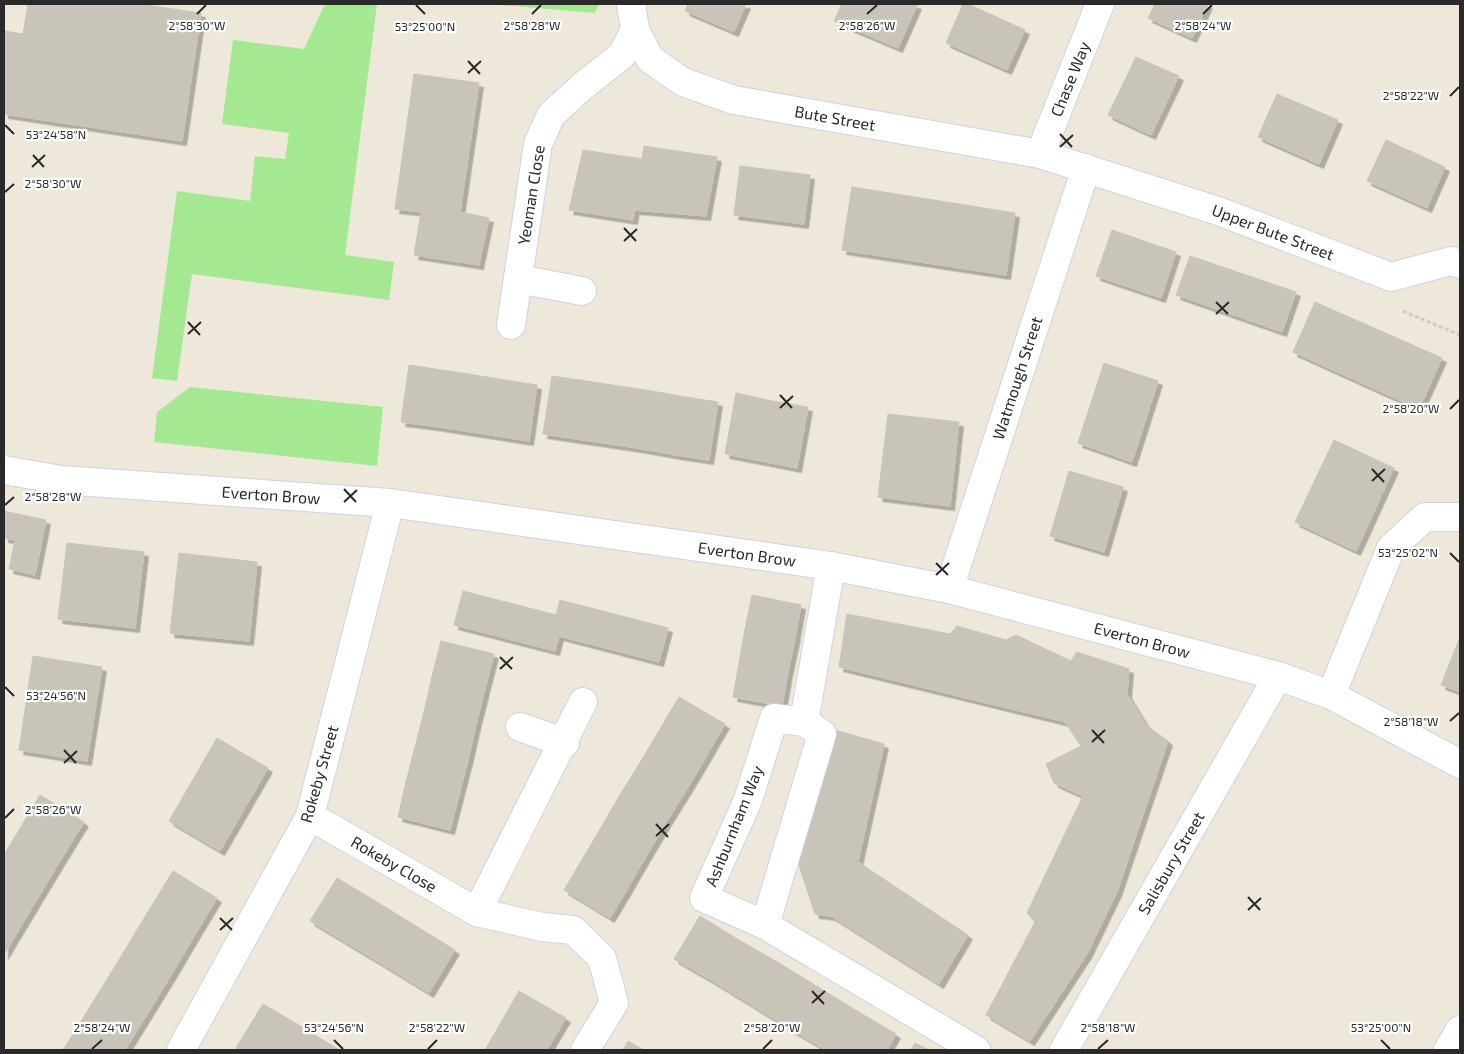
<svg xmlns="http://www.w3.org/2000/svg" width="1464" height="1054" viewBox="0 0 1464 1054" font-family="'Exo 2',sans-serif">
	<defs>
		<filter id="shadow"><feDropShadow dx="4.5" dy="4.5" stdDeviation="0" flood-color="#0004"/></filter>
	</defs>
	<rect width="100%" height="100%" fill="#ede8da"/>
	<g fill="#a4e992">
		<path d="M325 4H377L345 255 394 262 389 300 192 274 177 381 152 378 177 191 250 201 255 156 285 159 289 133 222 124 233 40 304 49Z"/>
		<path d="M491 4H599L595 13Z"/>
		<path d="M190 387 383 407 377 466 154 442 157 412Z"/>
	</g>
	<g fill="#c9c4ba" stroke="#c9c4b4" filter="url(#shadow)">
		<path d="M28 4H139L201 13 182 141 4 114V31L23 34Z"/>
		<path d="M688 4H746L734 32 685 11Z"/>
		<path d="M842 4H914L917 5 898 48 834 21Z"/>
		<path d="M963 4H968L1025 30 1007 70 946 43Z"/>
		<path d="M1155 4H1208L1192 38 1148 18Z"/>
		<path d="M1136 57 1179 76 1151 135 1108 115Z"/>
		<path d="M414 74 479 83 460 212 489 218 479 265 414 255 421 212 395 209Z"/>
		<path d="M1277 94 1338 120 1319 164 1258 137Z"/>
		<path d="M1386 140 1445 167 1427 208 1367 181Z"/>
		<path d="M644 146 717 157 706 216 635 210Z"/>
		<path d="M583 150 642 159 633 220 569 210Z"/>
		<path d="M740 166 810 175 804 224 734 215Z"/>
		<path d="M852 187 1015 213 1006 275 842 250Z"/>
		<path d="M1112 230 1176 252 1161 298 1096 276Z"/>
		<path d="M1190 256 1296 292 1282 332 1176 295Z"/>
		<path d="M1315 302 1442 358 1419 409 1293 352Z"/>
		<path d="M1104 363 1158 381 1132 462 1078 443Z"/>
		<path d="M409 365 442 370 433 426 401 422Z"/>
		<path d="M442 370 474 375 465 431 433 426Z"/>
		<path d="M474 375 506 380 497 436 465 431Z"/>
		<path d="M552 376 586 381 576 439 543 434Z"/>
		<path d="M506 380 537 385 529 441 497 436Z"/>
		<path d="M586 381 619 386 610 444 576 439Z"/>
		<path d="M619 386 652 391 643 449 610 444Z"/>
		<path d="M652 391 685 397 676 455 643 449Z"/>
		<path d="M736 393 772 401 761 461 725 454Z"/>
		<path d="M685 397 718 402 709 460 676 455Z"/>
		<path d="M772 401 808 407 797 468 761 461Z"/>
		<path d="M888 414 959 422 950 506 878 497Z"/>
		<path d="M1334 440 1394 468 1356 551 1295 522Z"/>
		<path d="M1069 471 1123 487 1104 552 1050 536Z"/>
		<path d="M4 511 46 520 35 575 9 569 15 540 4 538Z"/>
		<path d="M67 543 144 552 135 628 58 619Z"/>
		<path d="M179 553 257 562 249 641 170 633Z"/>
		<path d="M463 591 556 615 560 600 668 628 659 662 559 636 555 651 454 625Z"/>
		<path d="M752 595 801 605 795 639 745 629Z"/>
		<path d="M847 614 950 634 957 626 1006 640 1016 635 1071 661 1077 652 1129 669 1127 694 1146 725 1168 741 1117 892 1087 954 1030 1041 986 1015 1035 922 1027 913 1083 796 1054 783 1046 764 1081 746 1065 722 839 667Z"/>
		<path d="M745 629 795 639 788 672 739 663Z"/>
		<path d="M1460 637V692L1441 685Z"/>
		<path d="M441 641 494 654 485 689 432 676Z"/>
		<path d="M33 656 102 667 87 761 19 750Z"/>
		<path d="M739 663 788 672 782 706 733 697Z"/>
		<path d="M432 676 485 689 476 725 424 712Z"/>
		<path d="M679 697 725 724 706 757 660 729Z"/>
		<path d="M424 712 476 725 468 760 415 747Z"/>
		<path d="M828 728 884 744 858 862 968 935 939 984 831 916 815 914 796 856 806 841Z"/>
		<path d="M660 729 706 757 687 789 641 761Z"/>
		<path d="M217 738 268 768 220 851 169 821Z"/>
		<path d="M415 747 468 760 459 795 406 782Z"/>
		<path d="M641 761 687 789 667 821 621 793Z"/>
		<path d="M406 782 459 795 450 830 398 817Z"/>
		<path d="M621 793 667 821 648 853 602 826Z"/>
		<path d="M40 795 84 822 60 861 16 835Z"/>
		<path d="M602 826 648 853 629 886 583 858Z"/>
		<path d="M16 835 60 861 36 901 4 881V855Z"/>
		<path d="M583 858 629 886 610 918 564 890Z"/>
		<path d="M173 871 217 898 193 938 149 910Z"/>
		<path d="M337 878 377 902 350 945 310 921Z"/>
		<path d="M4 881 36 901 12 941 4 936Z"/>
		<path d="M377 902 416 926 390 969 350 945Z"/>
		<path d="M149 910 193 938 170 977 125 950Z"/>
		<path d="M700 916 739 940 714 982 674 959Z"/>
		<path d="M416 926 455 950 429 993 390 969Z"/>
		<path d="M4 936 12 941 4 955Z"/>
		<path d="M739 940 779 963 753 1006 714 982Z"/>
		<path d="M125 950 170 977 146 1016 101 989Z"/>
		<path d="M779 963 818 987 792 1030 753 1006Z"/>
		<path d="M818 987 857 1011 833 1050H826L792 1030Z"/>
		<path d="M101 989 146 1016 125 1050H114L77 1028Z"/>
		<path d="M519 991 566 1018 547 1050H530L496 1031Z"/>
		<path d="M263 1004 302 1027 288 1050H240L236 1048Z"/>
		<path d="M857 1011 896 1034 887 1050H833Z"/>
		<path d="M302 1027 339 1050H288Z"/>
		<path d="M77 1028 114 1050H63Z"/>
		<path d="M496 1031 530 1050H485Z"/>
		<path d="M628 1041 644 1050H623Z"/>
		<path d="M915 1043 929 1050H911Z"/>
	</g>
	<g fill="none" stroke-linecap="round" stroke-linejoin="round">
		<g stroke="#cfd1e4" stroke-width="30">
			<g id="pedestrian">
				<path d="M1331 695 1391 548 1425 517H1460"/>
				<path d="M765 925 822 734 804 722 774 718 748 800 704 898 765 925 976 1050"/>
			</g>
		</g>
		<g stroke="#cfd1e4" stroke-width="30">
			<g id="minor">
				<path d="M631 4 635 30 650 59 683 82 734 100 1040 154 1218 211 1391 277 1451 261 1460 264"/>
				<path d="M1040 154 1100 4"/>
				<path d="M518 279 582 291"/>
				<path d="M511 325 538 144 551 115 584 85 622 55 635 30"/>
				<path d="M949 589 1086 168"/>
				<path d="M804 722 831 566"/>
				<path d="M520 727 565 743"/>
				<path d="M310 816 477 912 542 927 573 930 602 958 614 1003 585 1050"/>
				<path d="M477 912 583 702"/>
				<path d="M181 1050 310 816 390 503"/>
				<path d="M1064 1050 1278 676"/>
				<path d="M1448 1050 1460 1030"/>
			</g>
		</g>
		<g stroke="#cfd1e4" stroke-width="30">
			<path id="tertiary" d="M4 470 61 480 390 503 831 566 949 589 1278 676 1331 695 1460 764"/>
		</g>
		<path stroke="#ccc" stroke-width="3" stroke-dasharray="4 2.5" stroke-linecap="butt" d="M1403 311 1460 335"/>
		<use href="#pedestrian" stroke="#fff" stroke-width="28"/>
		<use href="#minor" stroke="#fff" stroke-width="28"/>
		<use href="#tertiary" stroke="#fff" stroke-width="28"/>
	</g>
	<path fill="none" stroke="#2a2a2a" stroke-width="2" d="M416 5 425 14M197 14 206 5M532 14 541 5M867 14 877 5M1203 14 1212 5M468 61 480 74M468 73 481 61M1450 96 1459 87M5 125 14 134M1060 134 1072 147M1060 147 1073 135M33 155 44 167M32 167 45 155M5 192 14 184M624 228 636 241M624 241 637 229M1216 302 1228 314M1216 314 1229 302M188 322 200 335M188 334 201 322M780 395 792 408M780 408 793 396M1450 409 1459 400M1372 469 1384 482M1372 481 1385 469M344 489 356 502M344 502 357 490M5 505 14 497M1450 553 1459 562M936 563 948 575M936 575 949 563M500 657 512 669M500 669 513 657M5 687 14 696M1450 721 1459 713M1092 730 1104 743M1092 742 1105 730M64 750 76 763M64 763 77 751M5 818 14 809M656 824 668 837M656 836 669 824M1248 897 1260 910M1248 910 1261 898M220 918 232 930M220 930 233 918M812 991 824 1004M812 1003 825 991M334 1040 343 1049M1381 1040 1390 1049M92 1049 102 1040M428 1049 437 1040M763 1049 772 1040M1098 1049 1108 1040"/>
	<g text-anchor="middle" stroke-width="4.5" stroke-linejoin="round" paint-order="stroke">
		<g font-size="16" fill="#2a2a2a" stroke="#fff">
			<text transform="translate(1070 79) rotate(-68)" y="6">Chase Way</text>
			<text transform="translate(835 118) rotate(10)" y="6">Bute Street</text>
			<text transform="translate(531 195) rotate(-81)" y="6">Yeoman Close</text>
			<text transform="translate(1273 232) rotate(21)" y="6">Upper Bute Street</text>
			<text transform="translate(1017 378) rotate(-72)" y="6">Watmough Street</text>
			<text transform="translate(271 495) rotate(4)" y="6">Everton Brow</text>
			<text transform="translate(747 554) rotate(8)" y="6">Everton Brow</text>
			<text transform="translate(1142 640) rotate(15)" y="6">Everton Brow</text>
			<text transform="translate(319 774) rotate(-74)" y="6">Rokeby Street</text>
			<text transform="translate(734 826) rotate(-68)" y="6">Ashburnham Way</text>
			<text transform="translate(1171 863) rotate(-60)" y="6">Salisbury Street</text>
			<text transform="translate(394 864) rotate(30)" y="6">Rokeby Close</text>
		</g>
	</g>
	<g font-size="12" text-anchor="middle" fill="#2a2a2a" stroke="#fff" stroke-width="4.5" stroke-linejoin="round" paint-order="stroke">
		<text x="197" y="30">2°58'30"W</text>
		<text x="532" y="30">2°58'28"W</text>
		<text x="867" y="30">2°58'26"W</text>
		<text x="1203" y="30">2°58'24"W</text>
		<text x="425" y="31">53°25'00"N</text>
		<text x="1411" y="100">2°58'22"W</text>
		<text x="56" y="139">53°24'58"N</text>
		<text x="53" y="188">2°58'30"W</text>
		<text x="1411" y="413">2°58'20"W</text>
		<text x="53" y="501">2°58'28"W</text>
		<text x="1408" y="557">53°25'02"N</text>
		<text x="56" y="700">53°24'56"N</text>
		<text x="1411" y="726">2°58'18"W</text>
		<text x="53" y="814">2°58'26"W</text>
		<text x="334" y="1032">53°24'56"N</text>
		<text x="1381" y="1032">53°25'00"N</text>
		<text x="102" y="1032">2°58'24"W</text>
		<text x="437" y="1032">2°58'22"W</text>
		<text x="772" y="1032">2°58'20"W</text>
		<text x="1108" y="1032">2°58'18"W</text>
	</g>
	<rect width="1464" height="1054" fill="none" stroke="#2a2a2a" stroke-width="10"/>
</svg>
